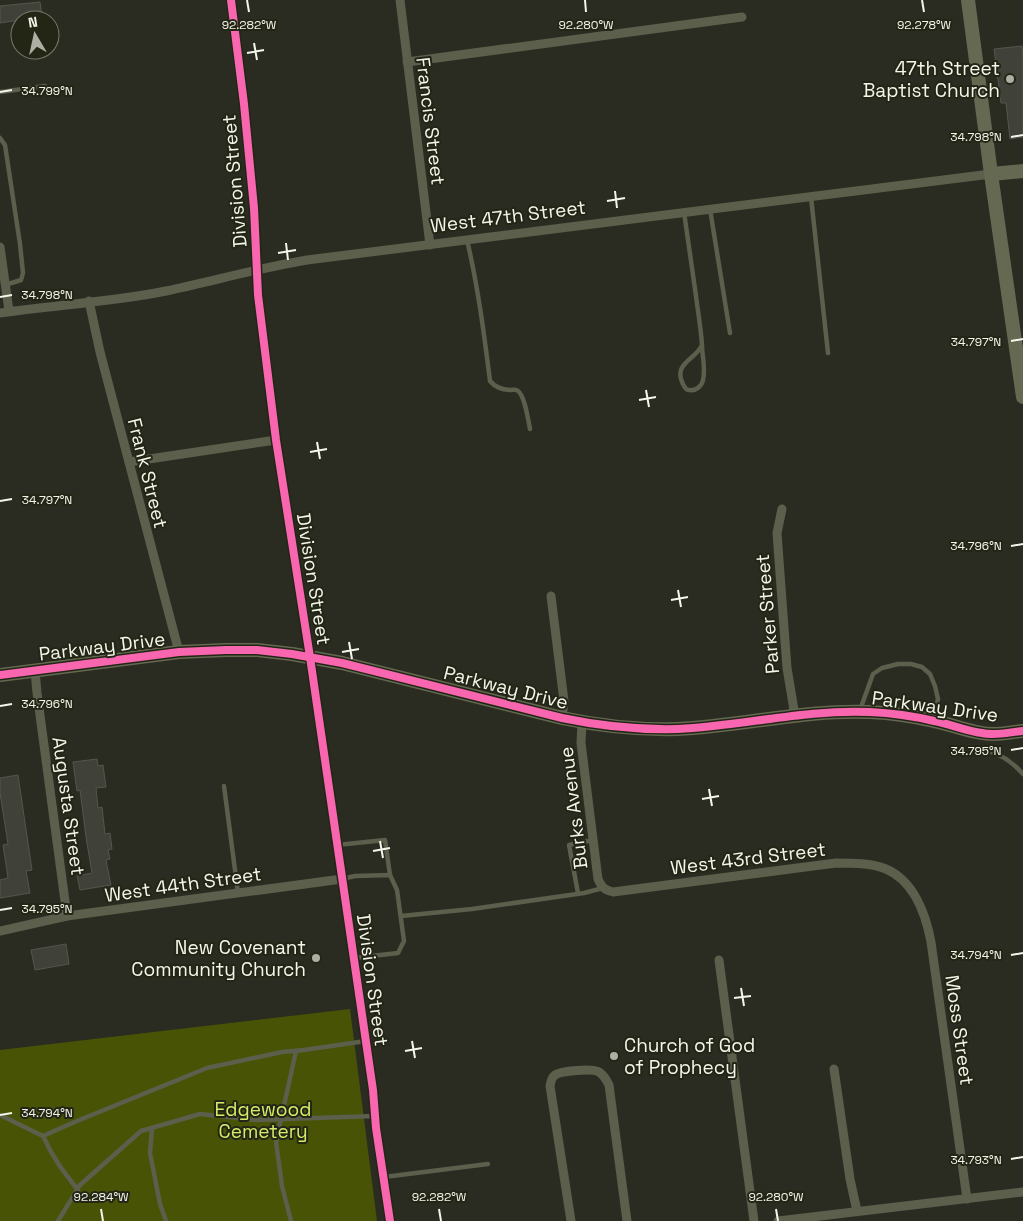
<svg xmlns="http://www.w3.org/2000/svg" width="1023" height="1221" viewBox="0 0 1023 1221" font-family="'Space Grotesk',sans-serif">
	<rect width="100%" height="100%" fill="#2a2c22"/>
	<path fill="#485305" d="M350 1009 377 1221H0V1050Z"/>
	<g fill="#404239" stroke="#54564e">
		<path d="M40 2 42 17 33 18V20H20L0 23V6Z"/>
		<path d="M1022 46 1023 55V137L1010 139 1006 103H1001L994 49Z"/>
		<path d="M97 759 98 766 103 765 106 787 96 788 98 808 102 807 105 834 110 833 112 849 108 850 110 859 106 860 111 885 80 890 77 876 92 873 86 837 80 790 77 791 73 762Z"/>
		<path d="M18 775 32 870 26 871 30 893 0 898V880L8 878 3 845 8 844 0 793V778Z"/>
		<path d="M66 944 69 964 35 970 31 950Z"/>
	</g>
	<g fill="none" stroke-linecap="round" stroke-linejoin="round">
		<g stroke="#5b5f4c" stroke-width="4.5">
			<path d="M0 92 45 86"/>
			<path d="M0 138 5 145 20 244 23 273 21 280 5 285"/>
			<path d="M811 197 828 353"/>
			<path d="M710 209 730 333"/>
			<path d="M684 212C688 240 692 268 696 296 698 312 701 329 702 345 702 356 706 368 703 380 702 386 696 391 690 390 686 390 686 389 684 386 671 363 696 360 702 345"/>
			<path d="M467 240C478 287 484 333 490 381 495 387 503 390 511 390 514 390 516 389 518 391 525 396 528 420 530 429"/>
			<path d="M860 710 873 674 882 668 898 664H911L922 667 930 674 935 686 938 699 933 719"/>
			<path d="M969 747C993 751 1006 755 1023 774"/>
			<path d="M224 786 238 893"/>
			<path d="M337 845 385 840 390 875"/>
			<path d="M342 879 355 876 390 875 397 890 404 941 398 953 354 958"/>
			<path d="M578 893 569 845 593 840"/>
			<path d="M401 916 472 909 584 893 603 888"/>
			<path d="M0 1115 43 1136C53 1158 63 1171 78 1190"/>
			<path d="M152 1128 150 1153 160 1204 166 1221"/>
			<path d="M43 1136 77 1121 207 1068 282 1052 304 1050 366 1041"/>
			<path d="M384 1177 488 1164"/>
			<path d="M58 1221 80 1185 141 1131 200 1114 256 1120 375 1116"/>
			<path d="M291 1221 282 1186 276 1142 296 1051"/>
		</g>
		<g stroke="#5b5f4c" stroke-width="9">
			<path d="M231 0 244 104 254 208 258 295 276 440 310 657 373 1090 376 1128 390 1221"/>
			<path d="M400 0 430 245"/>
			<path d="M407 62 742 17"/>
			<path d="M0 247 9 311"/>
			<path d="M89 301 100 352 179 652"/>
			<path d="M0 313C55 305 111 302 166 291 213 281 259 268 307 260L991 174"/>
			<path d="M129 462 276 440"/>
			<path d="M782 509 777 533 787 668 795 716"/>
			<path d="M551 596 564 701 562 718"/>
			<path d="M35 671 37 693 67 916"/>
			<path d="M582 722 581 743 598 879C602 888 605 890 613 892L836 863C853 863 871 863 886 869 914 881 926 915 931 942L967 1199"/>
			<path d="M0 931 67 916 342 879"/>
			<path d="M719 960 754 1221"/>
			<path d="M834 1069 850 1179 857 1211"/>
			<path d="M571 1221 550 1086C551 1082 551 1078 555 1075 561 1071 592 1068 599 1072 604 1075 607 1081 609 1085L627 1221"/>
			<path d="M778 1221 1023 1192"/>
		</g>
		<g stroke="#656951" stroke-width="14">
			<path d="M968 0 991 174 1023 397"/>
			<path d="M991 174 1023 171"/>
			<path d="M0 675 179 652 226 650H257L292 654 342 663 562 718C600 726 639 730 678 729 742 726 806 709 870 712 892 713 913 716 934 721 950 724 966 731 982 733 995 736 1010 732 1023 731"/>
		</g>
		<g stroke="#232615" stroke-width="11">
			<g id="cycleway">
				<path d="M231 0 244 104 254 208 258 295 276 440 310 657 373 1090 376 1128 390 1221"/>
				<path d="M0 675 179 652 226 650H257L292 654 342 663 562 718C600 726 639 730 678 729 742 726 806 709 870 712 892 713 913 716 934 721 950 724 966 731 982 733 995 736 1010 732 1023 731"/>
			</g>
		</g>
		<use href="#cycleway" stroke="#f766af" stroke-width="8"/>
	</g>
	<path fill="none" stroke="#f4f6eb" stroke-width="2" d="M247 0 249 12M585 0 586 12M922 0 924 12M254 43 257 60M247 53 264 50M0 92 12 90M1011 137 1023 135M615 191 617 208M607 201 625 198M286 243 288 260M278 253 296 250M0 297 12 295M1011 341 1023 339M646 390 649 407M639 400 656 397M317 442 320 459M310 452 327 449M0 501 12 499M1011 546 1023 544M678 590 681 607M671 600 688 597M349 642 352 659M342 652 359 649M0 706 12 704M1011 750 1023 748M709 789 712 806M702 799 719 796M380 841 383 858M373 851 390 848M0 910 12 908M1011 955 1023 953M741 988 744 1006M734 998 751 996M412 1041 415 1058M405 1051 422 1048M0 1115 12 1113M1011 1159 1023 1157M101 1209 103 1221M439 1209 441 1221M776 1209 778 1221"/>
	<g fill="#adafa5" stroke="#232615" stroke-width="2">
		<circle cx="1010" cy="79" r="5"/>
		<circle cx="316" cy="958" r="5"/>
		<circle cx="614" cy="1056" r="5"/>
	</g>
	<g text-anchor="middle" stroke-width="4" stroke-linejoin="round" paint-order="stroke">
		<g font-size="19" fill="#f4f6eb" stroke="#232615" text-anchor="end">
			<text x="1000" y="75">47th Street<tspan x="1000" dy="22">Baptist Church</tspan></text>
			<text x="306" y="954">New Covenant<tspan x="306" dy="22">Community Church</tspan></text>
			<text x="624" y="1052" text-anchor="start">Church of God<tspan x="624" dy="22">of Prophecy</tspan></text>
		</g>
		<g font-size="19" fill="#f4f6eb" stroke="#232615">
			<text transform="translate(431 121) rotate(83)" y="7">Francis Street</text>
			<text transform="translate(234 181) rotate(-95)" y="7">Division Street</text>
			<text transform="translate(508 216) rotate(-7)" y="7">West 47th Street</text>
			<text transform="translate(148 473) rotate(76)" y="7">Frank Street</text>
			<text transform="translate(314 579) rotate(81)" y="7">Division Street</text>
			<text transform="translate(767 614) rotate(-95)" y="7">Parker Street</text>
			<text transform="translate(102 646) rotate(-7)" y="7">Parkway Drive</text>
			<text transform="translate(506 687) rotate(14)" y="7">Parkway Drive</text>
			<text transform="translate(935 706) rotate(8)" y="7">Parkway Drive</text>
			<text transform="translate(69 806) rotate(82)" y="7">Augusta Street</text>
			<text transform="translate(573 808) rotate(-97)" y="7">Burks Avenue</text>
			<text transform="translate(748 858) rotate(-7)" y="7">West 43rd Street</text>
			<text transform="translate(183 884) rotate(-8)" y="7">West 44th Street</text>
			<text transform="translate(373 980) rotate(82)" y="7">Division Street</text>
			<text transform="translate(960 1030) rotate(82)" y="7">Moss Street</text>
		</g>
		<g font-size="19" fill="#d5ec68" stroke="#232615">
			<text x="263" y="1116">Edgewood<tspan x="263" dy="22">Cemetery</tspan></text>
		</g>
	</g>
	<g font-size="12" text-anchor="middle" fill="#f4f6eb" stroke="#232615" stroke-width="4" stroke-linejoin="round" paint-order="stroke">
		<text x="924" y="29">92.278°W</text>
		<text x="249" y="29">92.282°W</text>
		<text x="586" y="29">92.280°W</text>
		<text x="47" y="95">34.799°N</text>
		<text x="976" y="141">34.798°N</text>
		<text x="47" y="299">34.798°N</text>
		<text x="976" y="346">34.797°N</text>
		<text x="47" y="504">34.797°N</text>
		<text x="976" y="550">34.796°N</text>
		<text x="47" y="708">34.796°N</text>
		<text x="976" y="755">34.795°N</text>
		<text x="47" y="913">34.795°N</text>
		<text x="976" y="959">34.794°N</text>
		<text x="47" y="1117">34.794°N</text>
		<text x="976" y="1164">34.793°N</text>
		<text x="101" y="1201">92.284°W</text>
		<text x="439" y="1201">92.282°W</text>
		<text x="776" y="1201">92.280°W</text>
	</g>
	<g transform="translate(35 35) rotate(351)"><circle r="24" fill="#232615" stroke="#77796b"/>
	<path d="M0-4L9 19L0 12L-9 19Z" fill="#adafa5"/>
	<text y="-8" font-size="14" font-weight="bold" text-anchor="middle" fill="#f4f6eb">N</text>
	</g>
</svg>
